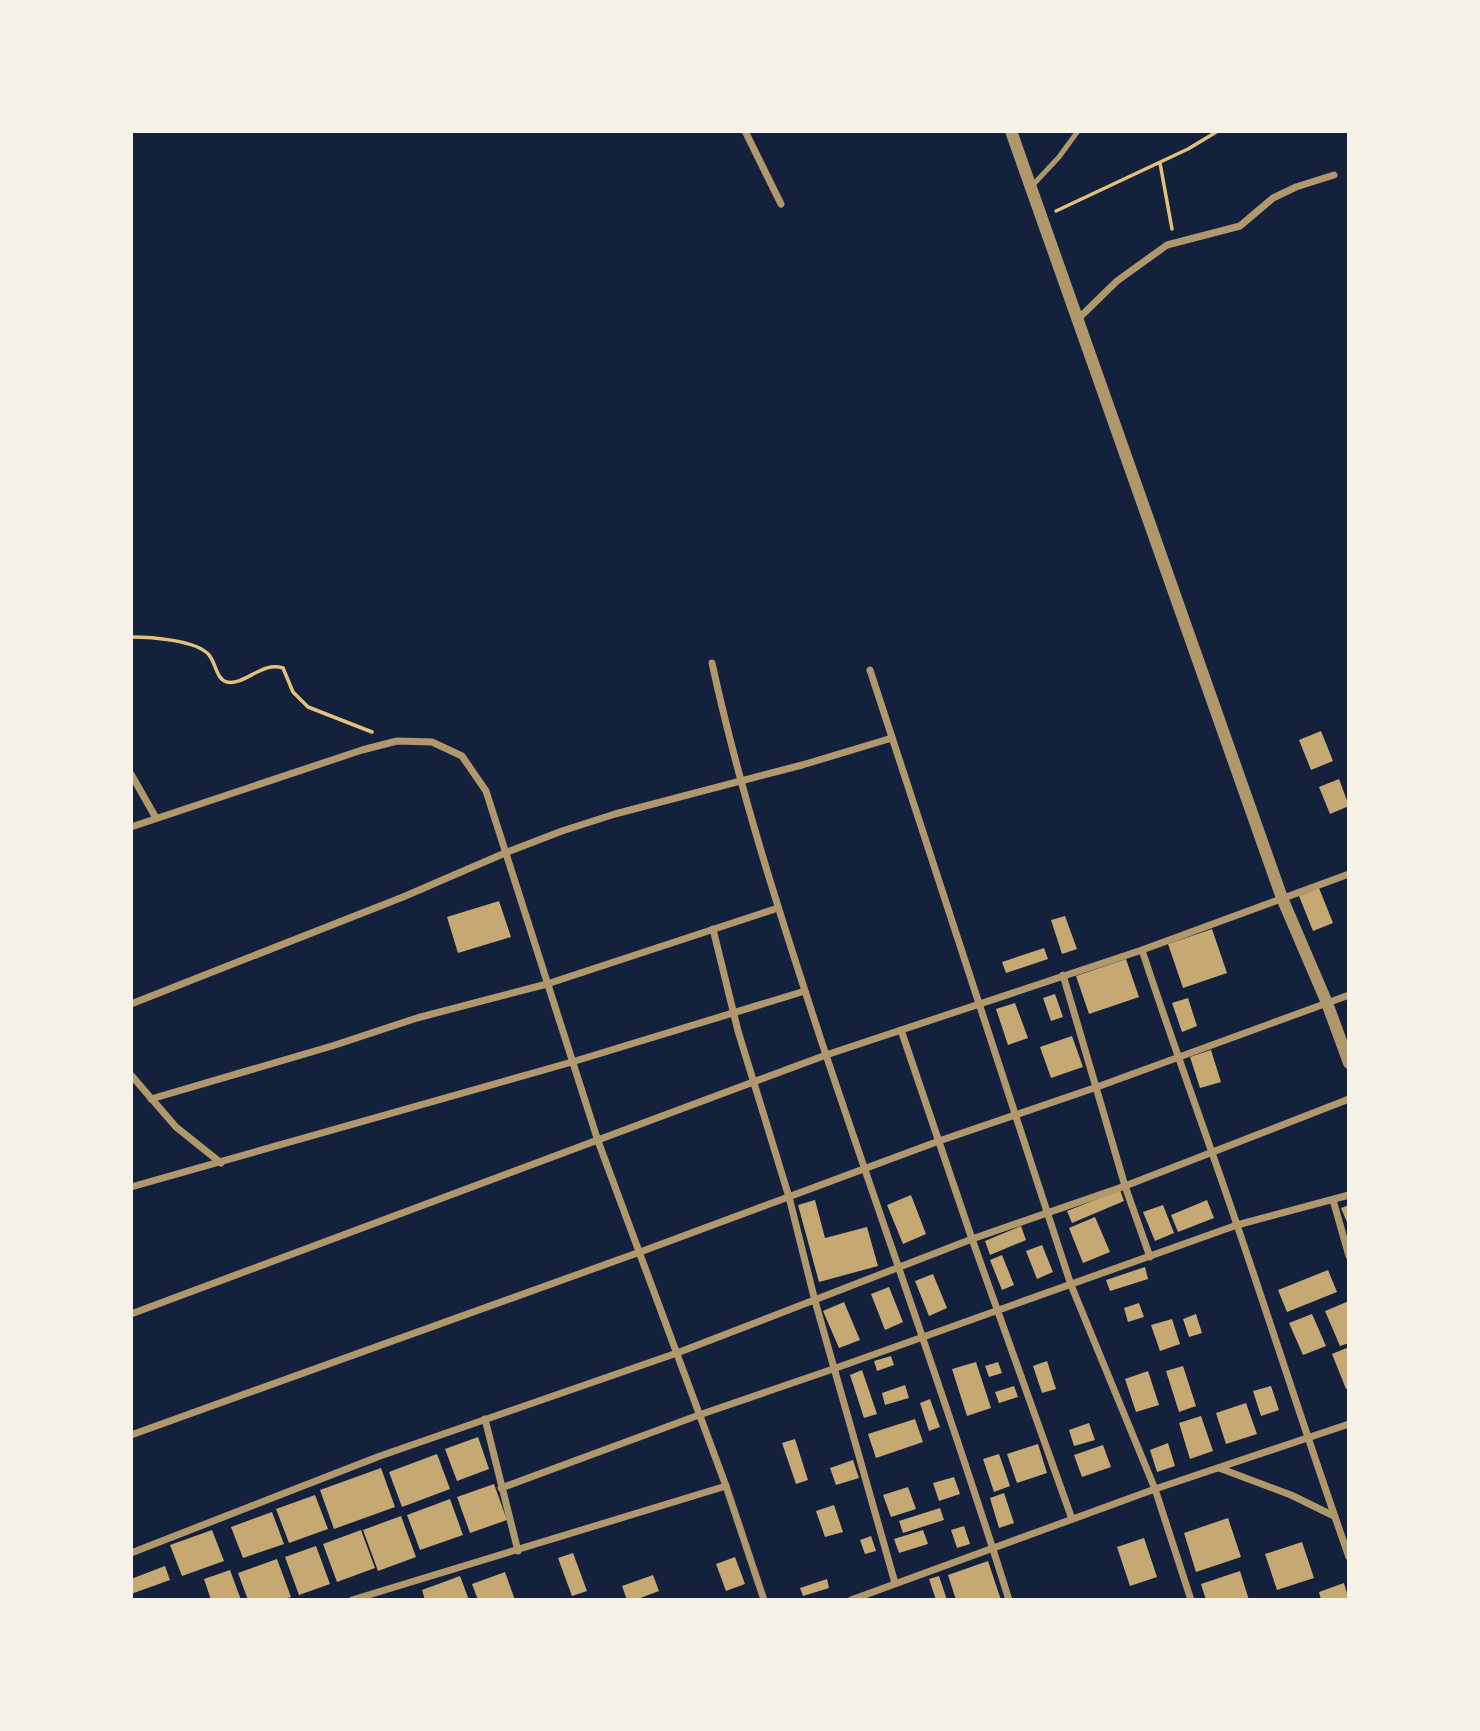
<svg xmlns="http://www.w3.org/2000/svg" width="1480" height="1731" viewBox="0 0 1480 1731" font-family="'Playfair Display',serif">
	<rect width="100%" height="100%" fill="#14213d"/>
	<g fill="#c6a872">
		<path d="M1321 731 1333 761 1311 770 1299 740Z"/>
		<path d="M1339 779 1349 806 1330 814 1319 787Z"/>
		<path d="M1319 888 1333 923 1313 931 1299 896Z"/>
		<path d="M499 901 511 937 458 953 447 917Z"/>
		<path d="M1065 916 1077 949 1062 954 1051 920Z"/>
		<path d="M1212 929 1227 973 1183 988 1168 944Z"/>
		<path d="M1044 948 1048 959 1006 973 1002 962Z"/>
		<path d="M1126 959 1139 997 1089 1014 1076 976Z"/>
		<path d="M1055 994 1063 1017 1051 1021 1043 998Z"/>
		<path d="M1188 998 1197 1026 1182 1032 1172 1003Z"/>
		<path d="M1015 1003 1028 1038 1008 1045 996 1009Z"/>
		<path d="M1072 1036 1083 1067 1051 1078 1040 1047Z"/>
		<path d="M1211 1050 1221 1082 1200 1088 1190 1057Z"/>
		<path d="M1120 1190 1124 1201 1072 1223 1067 1211Z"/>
		<path d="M911 1195 926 1234 903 1244 887 1205Z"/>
		<path d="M815 1200 825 1238 867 1227 878 1266 819 1282 798 1205Z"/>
		<path d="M1207 1200 1214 1218 1178 1232 1171 1215Z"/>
		<path d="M1163 1205 1174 1233 1155 1241 1143 1212Z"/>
		<path d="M1349 1205V1227L1341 1208Z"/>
		<path d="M1095 1217 1110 1252 1083 1263 1069 1228Z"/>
		<path d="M1021 1226 1026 1240 990 1255 985 1241Z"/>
		<path d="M1042 1245 1053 1272 1037 1279 1026 1251Z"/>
		<path d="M1002 1255 1014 1285 1002 1290 990 1260Z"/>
		<path d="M1145 1267 1148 1279 1110 1291 1106 1280Z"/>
		<path d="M1328 1270 1337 1292 1287 1312 1278 1290Z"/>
		<path d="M933 1274 947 1308 929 1316 915 1281Z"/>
		<path d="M889 1287 903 1322 885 1330 871 1294Z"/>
		<path d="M1349 1301V1343L1340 1346 1325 1311Z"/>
		<path d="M844 1302 860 1340 839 1348 823 1311Z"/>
		<path d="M1139 1303 1144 1317 1128 1322 1124 1308Z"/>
		<path d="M1196 1314 1202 1333 1189 1337 1183 1319Z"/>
		<path d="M1312 1314 1326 1346 1303 1355 1289 1323Z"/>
		<path d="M1172 1319 1180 1344 1160 1351 1151 1325Z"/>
		<path d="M1349 1347V1388L1346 1389 1332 1354Z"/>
		<path d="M891 1356 894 1365 877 1371 874 1361Z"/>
		<path d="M1047 1361 1056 1389 1042 1393 1033 1366Z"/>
		<path d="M976 1362 991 1408 967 1416 952 1369Z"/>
		<path d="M998 1362 1002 1373 989 1377 985 1366Z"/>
		<path d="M1183 1366 1196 1406 1179 1412 1166 1371Z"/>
		<path d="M862 1370 877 1414 864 1418 850 1375Z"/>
		<path d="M1148 1371 1159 1405 1136 1412 1125 1379Z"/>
		<path d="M905 1385 909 1398 885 1405 882 1393Z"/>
		<path d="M1014 1386 1018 1397 999 1403 995 1392Z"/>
		<path d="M1271 1386 1279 1410 1261 1416 1253 1391Z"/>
		<path d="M930 1399 940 1427 929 1431 920 1403Z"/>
		<path d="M1246 1403 1257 1434 1226 1444 1216 1413Z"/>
		<path d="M1201 1416 1213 1451 1190 1459 1179 1423Z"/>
		<path d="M915 1419 923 1442 876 1458 868 1434Z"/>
		<path d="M1089 1423 1095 1440 1074 1446 1069 1430Z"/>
		<path d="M478 1437 489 1469 457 1481 445 1449Z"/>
		<path d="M795 1439 808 1480 796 1484 782 1443Z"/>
		<path d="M1168 1443 1175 1466 1157 1472 1150 1450Z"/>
		<path d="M1038 1444 1047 1473 1017 1483 1007 1454Z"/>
		<path d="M1103 1445 1111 1467 1082 1477 1074 1455Z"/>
		<path d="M437 1454 450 1489 402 1507 389 1472Z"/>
		<path d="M999 1454 1010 1486 994 1492 983 1459Z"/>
		<path d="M853 1460 859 1478 836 1485 830 1468Z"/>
		<path d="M381 1468 395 1507 334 1529 320 1490Z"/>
		<path d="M954 1477 960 1494 939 1501 933 1483Z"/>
		<path d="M494 1484 507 1520 470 1533 457 1497Z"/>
		<path d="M908 1487 916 1509 891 1517 883 1495Z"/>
		<path d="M1004 1493 1014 1523 999 1528 990 1498Z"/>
		<path d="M315 1495 328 1529 289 1543 276 1509Z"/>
		<path d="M450 1499 463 1535 420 1550 407 1515Z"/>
		<path d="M834 1505 843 1532 825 1537 816 1511Z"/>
		<path d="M940 1508 944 1520 903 1533 899 1521Z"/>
		<path d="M272 1512 284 1544 243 1558 231 1527Z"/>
		<path d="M401 1516 416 1557 378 1571 363 1530Z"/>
		<path d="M1228 1518 1241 1557 1196 1572 1184 1533Z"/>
		<path d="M964 1526 970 1544 957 1548 951 1530Z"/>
		<path d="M212 1530 224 1561 182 1576 170 1545Z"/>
		<path d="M361 1530 375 1568 337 1582 323 1544Z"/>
		<path d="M923 1530 928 1544 899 1553 894 1539Z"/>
		<path d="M871 1536 876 1551 865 1554 860 1540Z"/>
		<path d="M1144 1538 1157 1577 1130 1586 1117 1547Z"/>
		<path d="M1302 1542 1314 1578 1277 1590 1265 1554Z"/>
		<path d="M316 1546 330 1584 299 1595 285 1557Z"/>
		<path d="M573 1553 587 1591 572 1596 558 1558Z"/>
		<path d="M735 1557 745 1584 726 1591 716 1564Z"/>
		<path d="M277 1559 291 1597 282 1600H248L238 1573Z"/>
		<path d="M988 1561 1001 1600H956L948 1575Z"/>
		<path d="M165 1566 170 1580 131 1594V1579Z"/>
		<path d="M230 1570 241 1600H211L204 1579Z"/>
		<path d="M1240 1571 1249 1600H1206L1201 1584Z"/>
		<path d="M505 1572 515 1600H478L472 1584Z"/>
		<path d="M653 1575 659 1591 635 1600H627L622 1586Z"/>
		<path d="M460 1576 469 1600H425L422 1590Z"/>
		<path d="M939 1576 947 1600H936L929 1579Z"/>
		<path d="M827 1579 829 1588 803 1596 800 1588Z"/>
		<path d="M1344 1583 1349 1600H1321L1319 1592Z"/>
	</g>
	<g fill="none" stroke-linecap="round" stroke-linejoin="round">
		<g stroke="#e5c07b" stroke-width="3.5">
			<path d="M1160 163 1172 229"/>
			<path d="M1056 211 1188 149 1218 131"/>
			<path d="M131 637C150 637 197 640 209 655 216 663 216 679 227 682 244 686 262 661 283 668L293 692 308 707 372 732"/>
		</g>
		<path stroke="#b1986c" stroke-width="5" d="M1031 187 1059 157 1078 131"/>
		<g stroke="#b1986c" stroke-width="7">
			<path d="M745 131 781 204"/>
			<path d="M1078 319 1117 281 1167 245 1240 226 1273 198 1296 187 1334 175"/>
			<path d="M712 663C740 792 781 918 822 1043 884 1229 951 1413 1009 1600"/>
			<path d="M131 774 156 818"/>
			<path d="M131 827 362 750 397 741 432 742 462 756 486 791 598 1141 726 1486 764 1600"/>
			<path d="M713 929 738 1031 789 1197 815 1301 895 1583"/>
			<path d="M1142 950C1172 1042 1206 1133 1237 1225 1275 1336 1310 1447 1349 1557"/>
			<path d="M1063 975 1125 1186 1150 1257"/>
			<path d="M131 1004 403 897 505 853 562 831 615 814 802 765 892 738"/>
			<path d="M901 1030 972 1239 1072 1519"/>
			<path d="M131 1075 176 1127 221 1163"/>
			<path d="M151 1099 332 1046 417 1018 547 984 778 908"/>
			<path d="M131 1187 572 1062 805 991"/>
			<path d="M1333 1200 1349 1256"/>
			<path d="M131 1314 826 1055 1142 950 1349 874"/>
			<path d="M485 1419 518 1551"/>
			<path d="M131 1435 640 1252 939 1141 1097 1087 1349 995"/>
			<path d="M1219 1468 1291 1495 1334 1516"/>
			<path d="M501 1488 699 1415 836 1368 1237 1225 1349 1195"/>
			<path d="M131 1553 380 1456 677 1353 972 1239 1125 1186 1349 1099"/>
			<path d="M352 1600 726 1486"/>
			<path d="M851 1600 1155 1489 1071 1285 870 670"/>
			<path d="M1191 1600 1155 1489 1349 1424"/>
		</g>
		<path stroke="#b1986c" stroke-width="12" d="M1011 131 1282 898 1327 1003 1349 1063"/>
	</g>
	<rect width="1480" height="1731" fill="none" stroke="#f6f1e7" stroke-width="266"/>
</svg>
